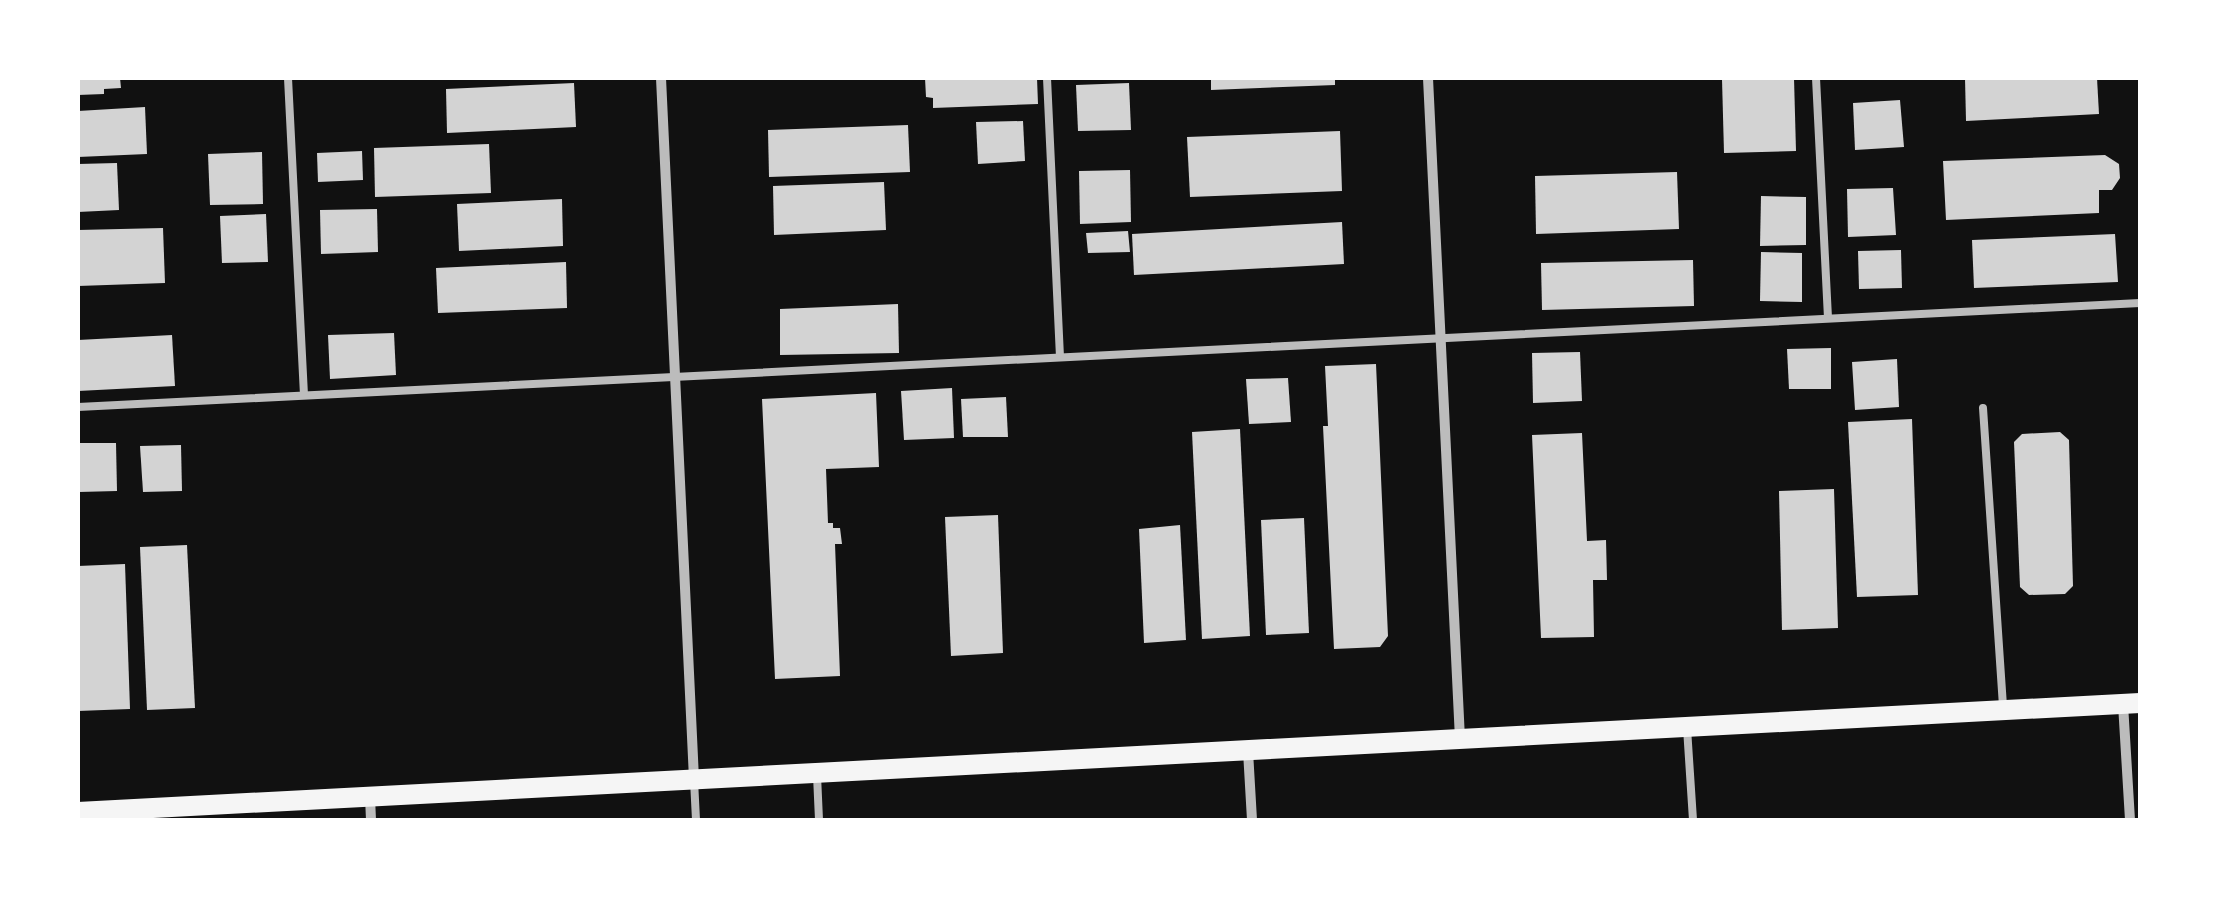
<svg xmlns="http://www.w3.org/2000/svg" width="2218" height="898" viewBox="0 0 2218 898" font-family="Figtree,sans-serif">
	<rect width="100%" height="100%" fill="#111"/>
	<g fill="#d3d3d3">
		<path d="M78 78H120L121 88 104 89V94L78 95Z"/>
		<path d="M925 78H1037L1038 104 933 108V98L926 97Z"/>
		<path d="M1211 78H1335V85L1211 90Z"/>
		<path d="M1794 78 1796 151 1724 153 1722 79Z"/>
		<path d="M1965 78H2097L2099 114 1966 121Z"/>
		<path d="M574 83 576 127 447 133 446 89Z"/>
		<path d="M1129 83 1131 130 1078 131 1076 85Z"/>
		<path d="M1900 100 1904 147 1855 150 1853 103Z"/>
		<path d="M145 107 147 154 78 157V111Z"/>
		<path d="M1023 121 1025 161 978 164 976 122Z"/>
		<path d="M908 125 910 172 769 177 768 130Z"/>
		<path d="M1340 131 1342 191 1190 197 1187 137Z"/>
		<path d="M489 144 491 193 375 197 374 148Z"/>
		<path d="M362 151 363 180 318 182 317 153Z"/>
		<path d="M262 152 263 204 210 205 208 154Z"/>
		<path d="M2105 155 2119 164 2120 178 2112 190H2099V213L1946 220 1943 161Z"/>
		<path d="M117 163 119 210 78 212V164Z"/>
		<path d="M1130 170 1131 222 1080 224 1079 171Z"/>
		<path d="M1677 172 1679 229 1536 234 1535 176Z"/>
		<path d="M884 182 886 230 774 235 773 186Z"/>
		<path d="M1893 188 1896 235 1848 237 1847 189Z"/>
		<path d="M1761 196 1806 197V245L1760 246Z"/>
		<path d="M562 199 563 246 459 251 457 204Z"/>
		<path d="M377 209 378 252 321 254 320 210Z"/>
		<path d="M266 214 268 262 222 263 220 216Z"/>
		<path d="M1342 222 1344 264 1134 275 1132 234Z"/>
		<path d="M163 228 165 283 78 286V230Z"/>
		<path d="M1128 231 1130 252 1088 253 1086 233Z"/>
		<path d="M2115 234 2118 282 1974 288 1972 240Z"/>
		<path d="M1901 250 1902 288 1859 289 1858 251Z"/>
		<path d="M1761 252 1802 253V302L1760 301Z"/>
		<path d="M1693 260 1694 306 1542 310 1541 263Z"/>
		<path d="M566 262 567 308 438 313 436 268Z"/>
		<path d="M898 304 899 353 780 355V309Z"/>
		<path d="M394 333 396 375 330 379 328 335Z"/>
		<path d="M172 335 175 386 78 391V340Z"/>
		<path d="M1831 348V389H1789L1787 349Z"/>
		<path d="M1580 352 1582 401 1533 403 1532 353Z"/>
		<path d="M1897 359 1899 407 1855 410 1852 362Z"/>
		<path d="M1376 364 1388 636 1380 647 1334 649 1323 426H1328L1325 366Z"/>
		<path d="M1288 378 1291 422 1249 424 1246 379Z"/>
		<path d="M952 388 954 438 904 440 901 391Z"/>
		<path d="M876 393 879 467 826 469 828 523H833V528H840L842 544H835L840 676 775 679 762 399Z"/>
		<path d="M1006 397 1008 437H963L961 399Z"/>
		<path d="M1912 419 1918 595 1857 597 1848 422Z"/>
		<path d="M1240 429 1250 636 1202 639 1192 432Z"/>
		<path d="M2060 432 2069 440 2073 586 2065 594 2029 595 2020 587 2014 442 2022 434Z"/>
		<path d="M1582 433 1587 541 1606 540 1607 580H1593L1594 637 1541 638 1532 435Z"/>
		<path d="M78 443H116L117 491 79 492Z"/>
		<path d="M181 445 182 491 143 492 140 446Z"/>
		<path d="M1834 489 1838 628 1782 630 1779 491Z"/>
		<path d="M998 515 1003 653 951 656 945 517Z"/>
		<path d="M1304 518 1309 633 1266 635 1261 520Z"/>
		<path d="M1180 525 1186 640 1144 643 1139 529Z"/>
		<path d="M187 545 195 708 147 710 140 547Z"/>
		<path d="M125 564 130 709 78 711V566Z"/>
	</g>
	<g fill="none" stroke-linecap="round" stroke-linejoin="round">
		<g stroke="#bcbcbc" stroke-width="8">
			<path d="M288 78 304 395"/>
			<path d="M1047 78 1060 357"/>
			<path d="M1816 78 1828 318"/>
			<path d="M78 407 2140 303"/>
			<path d="M1983 408 2003 706"/>
			<path d="M1687 728 1693 820"/>
			<path d="M817 775 819 820"/>
			<path d="M694 780 696 820"/>
		</g>
		<g stroke="#bcbcbc" stroke-width="10">
			<path d="M661 78 694 779"/>
			<path d="M1428 78 1460 739"/>
			<path d="M2123 704 2130 820"/>
			<path d="M1248 751 1252 820"/>
			<path d="M370 797 371 820"/>
		</g>
		<path stroke="#f5f5f5" stroke-width="20" d="M78 812 2140 703"/>
	</g>
	<rect width="2218" height="898" fill="none" stroke="#ffffff" stroke-width="160"/>
</svg>
